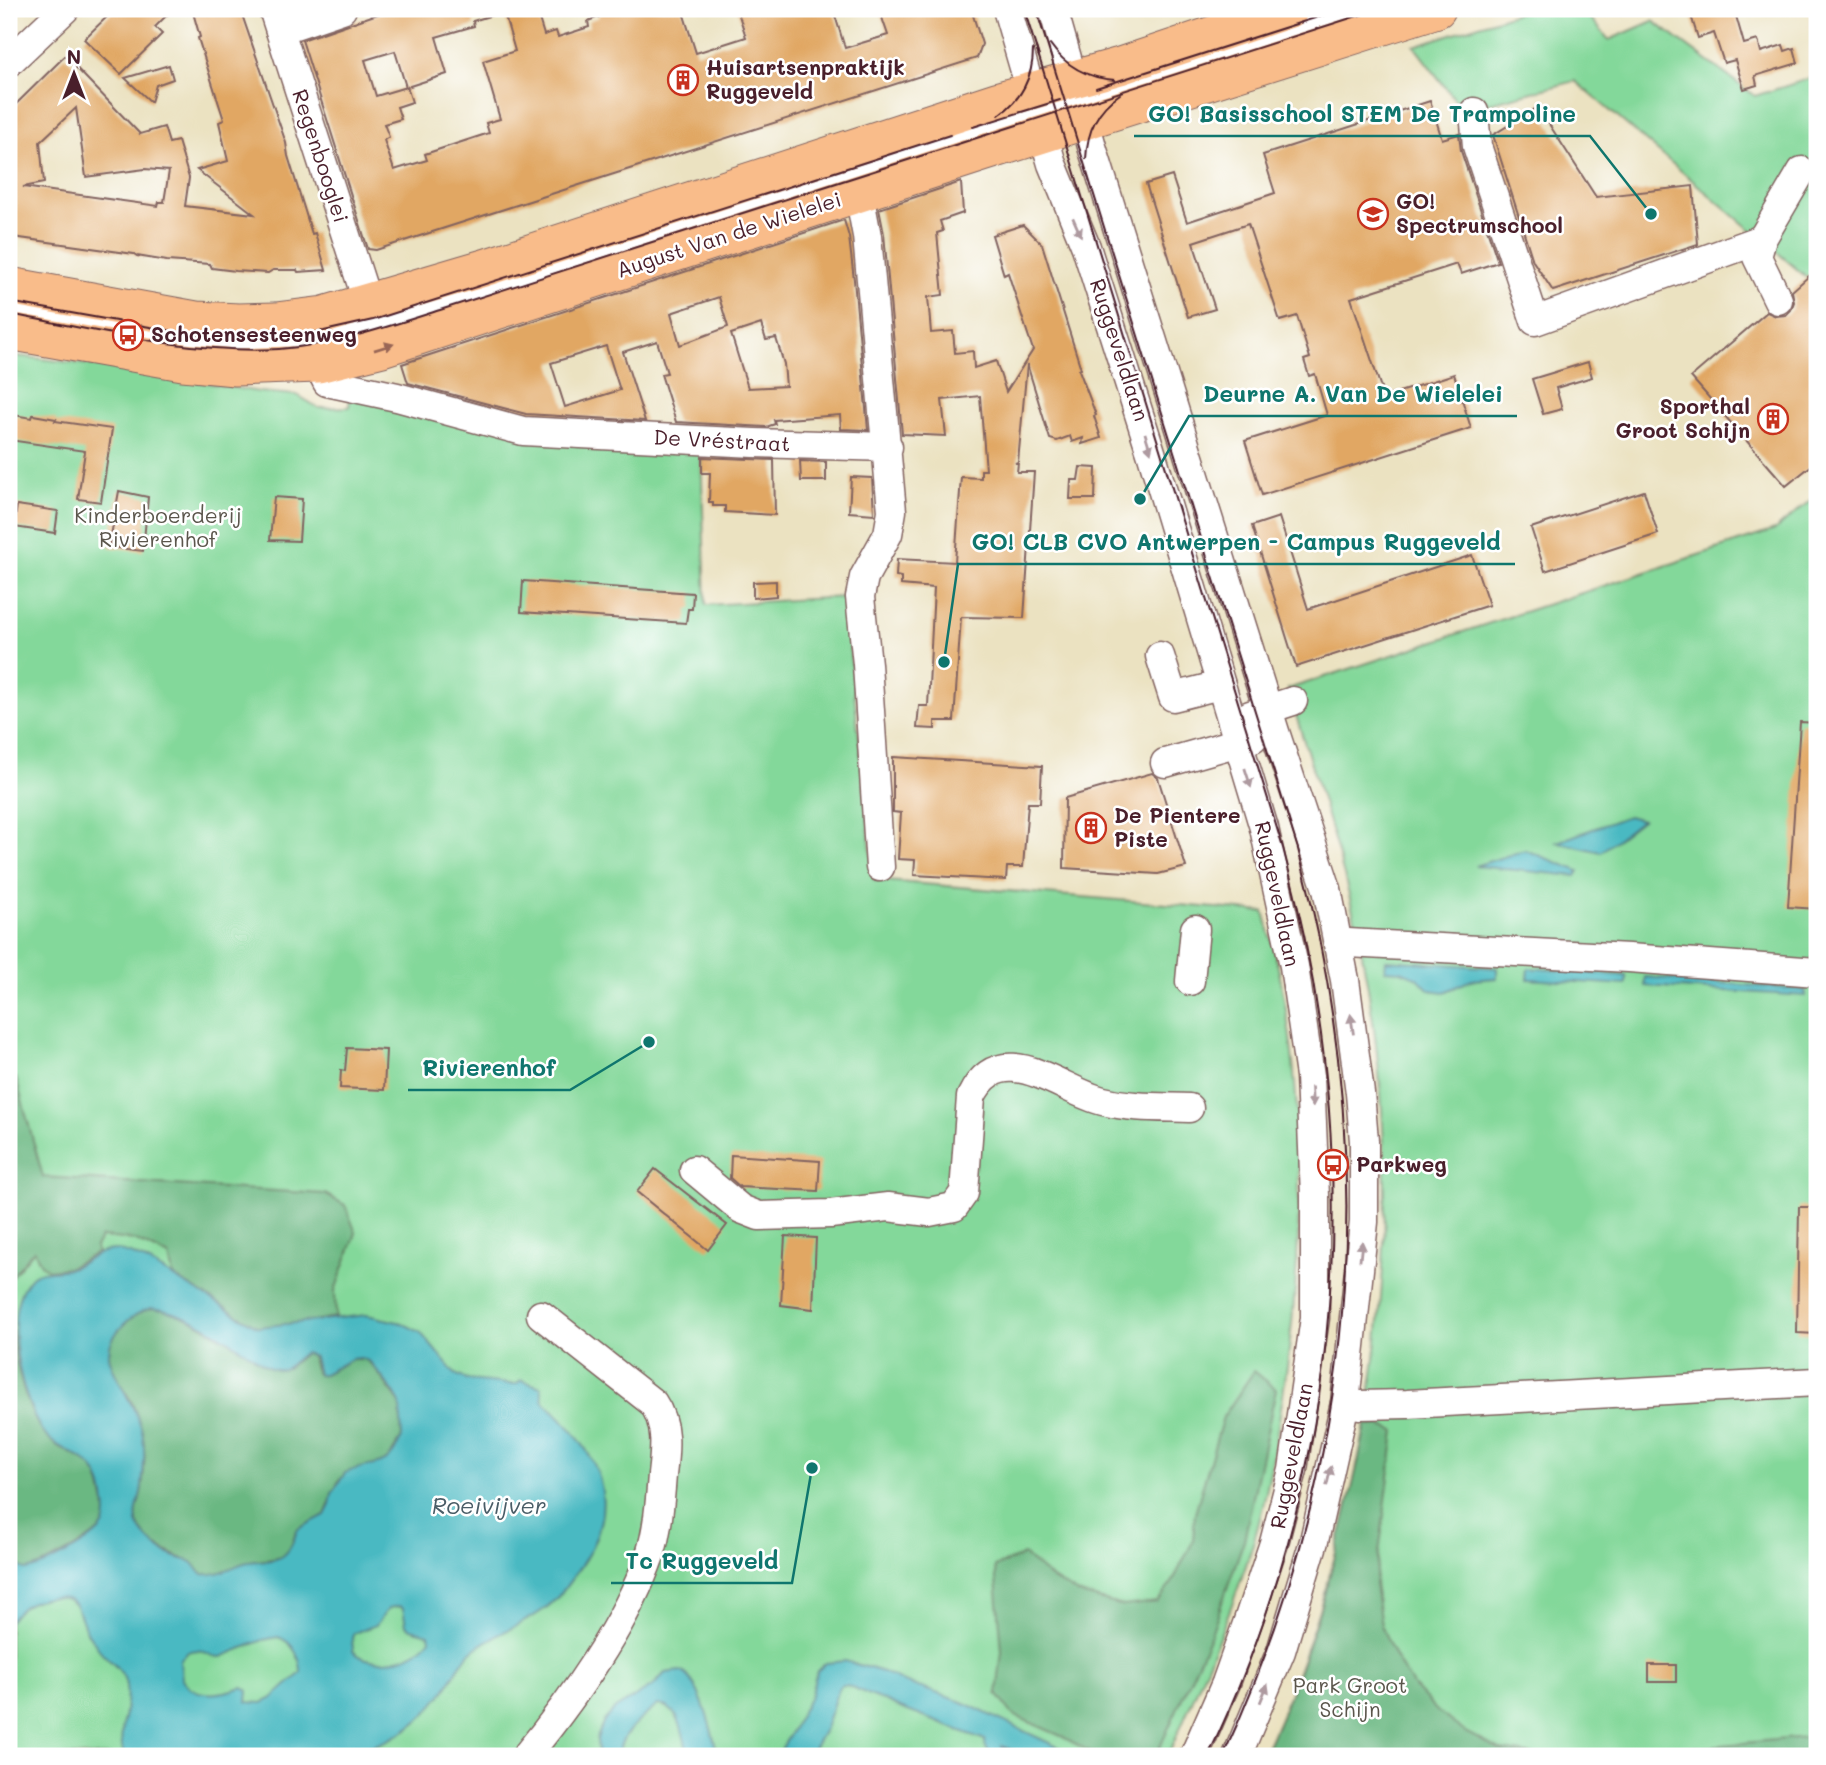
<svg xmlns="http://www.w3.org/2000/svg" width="1826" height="1765" viewBox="0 0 1826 1765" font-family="Mali,sans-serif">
	<rect width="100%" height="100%" fill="#fff"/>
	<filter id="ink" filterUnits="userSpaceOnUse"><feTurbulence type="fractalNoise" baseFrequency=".0143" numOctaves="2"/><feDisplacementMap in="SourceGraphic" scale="14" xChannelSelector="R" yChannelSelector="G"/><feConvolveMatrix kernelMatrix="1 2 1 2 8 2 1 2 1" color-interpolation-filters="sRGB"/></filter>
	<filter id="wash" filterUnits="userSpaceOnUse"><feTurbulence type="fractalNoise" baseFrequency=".00686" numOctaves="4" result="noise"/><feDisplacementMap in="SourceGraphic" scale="28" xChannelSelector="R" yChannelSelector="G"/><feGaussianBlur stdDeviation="1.57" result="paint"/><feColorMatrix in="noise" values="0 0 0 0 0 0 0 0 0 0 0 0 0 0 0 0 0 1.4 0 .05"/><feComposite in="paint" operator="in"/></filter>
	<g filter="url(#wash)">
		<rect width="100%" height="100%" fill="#ebe2c1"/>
		<g fill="#83d89a" stroke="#667c62" stroke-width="2">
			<path d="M1529 9H1583L1609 40 1653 21 1755 96 1817 76V286L1575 81 1463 110 1414 46Z"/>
			<path d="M9 355 133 370 259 392 297 395 319 408 349 407 350 397 701 449 706 605 844 597 874 880 1264 912C1308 1060 1306 1242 1283 1395 1275 1447 1267 1500 1251 1550 1229 1620 1197 1689 1168 1756H9Z"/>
			<path d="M1817 495V1756H1263C1290 1700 1310 1641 1328 1581 1389 1378 1402 1163 1362 954 1345 864 1314 776 1288 689L1775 530Z"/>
		</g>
		<g fill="#6ab882" stroke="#5a6c56" stroke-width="2">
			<path d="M9 1076 16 1078 43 1177 325 1194 345 1205 356 1233 335 1291 336 1317 290 1325 258 1327 173 1276 169 1256 134 1240 101 1237 95 1247 97 1253 68 1268 48 1270 41 1264 34 1250 9 1280Z"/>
			<path d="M151 1308 163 1309 186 1317 248 1352 258 1360 287 1368 305 1353 311 1354 316 1373 322 1375 352 1359H365L373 1366 400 1403 402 1437 390 1457 379 1466H366L339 1480 325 1515 296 1532C293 1541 291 1551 283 1556 273 1561 265 1559 256 1561 237 1564 222 1576 202 1575 198 1571 196 1566 191 1563 172 1552 151 1549 139 1527 132 1514 141 1499 142 1486 144 1474 145 1460 144 1448 143 1434 137 1414 131 1401 124 1388 108 1369 109 1353 110 1331 132 1314 151 1308Z"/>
			<path d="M9 1329 12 1330C13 1357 26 1405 40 1428 56 1453 80 1452 95 1470 100 1476 101 1488 103 1495 105 1503 108 1515 105 1522 100 1538 45 1564 29 1570H25L9 1558Z"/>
			<path d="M1254 1371 1276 1389 1244 1540 1211 1634 1156 1756H1098L1061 1736 1013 1715 997 1694 1002 1651 995 1567 1024 1555 1051 1578 1077 1593 1123 1606 1157 1602 1172 1583 1193 1541 1195 1513 1223 1417Z"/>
			<path d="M1379 1425 1395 1431 1375 1584 1381 1625 1395 1657 1414 1687 1438 1712 1465 1732 1500 1750 1542 1756H1605L1817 1736V1756H1263C1313 1652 1342 1539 1366 1426Z"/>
		</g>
		<g fill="#4ab9c2" stroke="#4a6c76" stroke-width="2" fill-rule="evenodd">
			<path d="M1628 816 1642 820 1601 852 1557 842Z"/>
			<path d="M1525 850 1579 871 1576 876 1475 866Z"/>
			<path d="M1386 960 1497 968V978L1471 980 1445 992 1429 990 1418 978 1401 971 1385 970Z"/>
			<path d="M1529 968 1626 976V985L1528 979Z"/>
			<path d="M1645 977 1805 990 1806 996 1645 986Z"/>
			<path d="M116 1250 133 1255 150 1263 258 1327 367 1315 402 1323 420 1332 455 1374 468 1380 510 1384H517L521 1380 541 1387 543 1401C599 1451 626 1502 578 1570 568 1584 558 1600 543 1610 520 1627 492 1634 470 1653 461 1662 455 1673 449 1684 429 1713 412 1731 378 1744 339 1759 292 1756 252 1756 209 1756 167 1756 124 1756 116 1732 130 1710 126 1686 124 1668 108 1662 98 1648 94 1642 89 1636 86 1630 82 1622 80 1612 75 1605 64 1591 36 1599 24 1606 18 1610 13 1617 9 1622V1558L25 1570C43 1568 94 1541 103 1526 110 1516 102 1478 94 1470 79 1451 53 1450 40 1428 20 1392 0 1310 31 1277 41 1269 55 1272 67 1269 85 1264 96 1250 116 1250ZM151 1308C184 1311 217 1333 245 1351 255 1357 266 1369 278 1370 289 1371 295 1357 305 1353L314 1357 318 1375H322L352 1359 361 1358 370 1362 393 1391 400 1403 402 1437C385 1475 375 1459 345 1473L332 1493 330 1505 325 1515 298 1529C294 1536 293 1547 286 1553 275 1564 257 1559 244 1563 229 1568 218 1576 202 1574 198 1571 196 1565 192 1562 188 1560 181 1559 176 1557 162 1552 147 1541 139 1527 132 1514 141 1499 142 1486 144 1467 146 1445 141 1427 136 1406 108 1369 109 1353 110 1332 132 1314 151 1308ZM399 1606 403 1608 406 1625 411 1629 429 1634 430 1639C415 1660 372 1670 353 1651L352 1638 354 1633 376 1625 389 1608ZM278 1637C293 1642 301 1658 301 1673L271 1699 262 1703 247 1702 248 1691 243 1687C222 1694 196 1700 182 1679L180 1660 187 1652C205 1646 207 1658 221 1657L263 1640Z"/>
			<path d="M845 1661 883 1672 901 1681 962 1702 1077 1756H1026L1002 1746V1748L1022 1756C1006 1756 984 1761 985 1740L900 1708 847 1685H842L839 1687 825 1728 809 1756H778L810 1697 817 1671 826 1663Z"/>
			<path d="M680 1671C700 1677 713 1736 718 1756H688C684 1738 681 1706 658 1705 641 1719 620 1733 618 1756H598L597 1738 604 1721 614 1710 654 1685 665 1673Z"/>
		</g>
		<g id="blocks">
			<g fill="#e1a763" fill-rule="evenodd">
				<path d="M115 9H173L155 27 162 34 121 74 84 39Z"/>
				<path d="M192 9H240L286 143 288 156 312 234 315 233 326 270 298 272 297 270H273L268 273 236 271 212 268 210 264 167 261 137 256 134 254 13 237 9 234V111L65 56 140 134 164 127 169 143 178 141 189 178 185 206 254 214 197 170 228 161 219 122 224 120 198 38 200 37ZM76 108 86 177 145 169 169 171 164 202H159L158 206 23 187 44 183 40 142Z"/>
				<path d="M392 9H501L502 12 473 21 474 26 436 37 447 74 407 87 412 102 397 107 401 119 384 124 389 137 384 140 394 170 427 160 425 154 489 133 486 123 500 119 483 61 515 51 503 9H536L544 35 556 31 558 37 589 27 588 21 599 17 598 14 614 9H682L696 53 746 37 737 9H833L845 48 888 35 879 9H971L982 44 977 58 376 250 368 249 302 40ZM395 51 406 87 376 96 365 60Z"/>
				<path d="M1689 9H1734L1744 44 1758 40 1761 52 1783 45 1785 51 1794 48 1798 63 1755 76 1757 85 1744 89 1735 60 1724 63 1714 33 1698 38Z"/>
				<path d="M169 65 173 79 156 85 151 102 125 78Z"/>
				<path d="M1430 101 1442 139 1459 134 1461 151 1498 262 1461 274 1457 264 1351 298 1384 397 1454 374 1471 428 1262 495 1245 441 1327 415 1315 374 1309 376 1304 360 1310 358 1297 316 1280 321 1248 224 1193 242 1215 309 1188 317 1146 184 1172 176 1187 222 1275 193 1263 155Z"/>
				<path d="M1538 107 1596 197 1693 186 1698 244 1553 291 1533 261 1493 135Z"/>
				<path d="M961 182 963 213 940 221 943 231 937 233 943 295 928 297 931 333 953 331 955 353 973 351 974 368 996 361 1006 392 1033 350 1008 273 1004 275 992 235 1023 225 1042 244 1081 369 1079 370 1096 415 1094 416 1101 438 1082 444 1083 438 1072 442 1070 436 1057 441 1050 439 1027 364 1018 462 1015 463H1018L1017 472H1034L1024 618 961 617 954 721H935V729L917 728 919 706H928L934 588 901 585V577L896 576 897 559 955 562 961 477 981 478V470H986L980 396 942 400 946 436 902 434 884 234 879 209Z"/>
				<path d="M844 220 849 237 854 280 868 430 841 429 840 415 774 420 775 424 766 427 676 422 661 374 667 373 657 341 623 352 645 421 526 414 408 383 402 364ZM719 297 728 327 680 345 671 313ZM761 324 766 340 776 338 784 364 786 386 748 388 731 334ZM606 346 620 390 565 407 551 363Z"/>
				<path d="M1810 275 1817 282V461L1786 486 1691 377 1767 312 1776 316 1786 315 1791 310 1794 302 1792 291Z"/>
				<path d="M1588 362 1592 377 1556 388 1562 409 1543 414 1532 379Z"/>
				<path d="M13 415 32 418 33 415 56 419 55 421 112 429 101 502 78 499 85 451 9 440V421L13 422Z"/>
				<path d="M702 457 774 460 775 515 725 512V506H713V502H709L710 473H702Z"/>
				<path d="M800 461 826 462V481H801Z"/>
				<path d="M1080 467 1096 468 1095 499H1070L1071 480H1078Z"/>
				<path d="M851 477 872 478 874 514 849 512Z"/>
				<path d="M119 491 148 497 143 551 109 547Z"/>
				<path d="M1644 491 1658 534 1545 571 1531 528Z"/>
				<path d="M274 497 302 499 299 541 270 540Z"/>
				<path d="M17 505 58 511 55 533 14 527Z"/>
				<path d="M1279 517 1308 609 1472 555 1489 605 1296 667 1252 526Z"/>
				<path d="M523 581 693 593 692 609H688L686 623 521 612Z"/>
				<path d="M776 581V596L753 598V582Z"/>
				<path d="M1800 722 1817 723V909L1788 907Z"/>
				<path d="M893 757 1042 766 1040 803H1028L1023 867H1007L1006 880 914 875 915 860 898 859 901 813 893 812Z"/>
				<path d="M1152 773 1158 778 1186 867 1158 874 1064 868 1065 798Z"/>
				<path d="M347 1048 386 1050 384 1090 340 1088 341 1070 345 1071Z"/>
				<path d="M731 1155 820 1161 818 1191 740 1187 730 1178Z"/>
				<path d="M655 1169 727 1225 708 1250 637 1192Z"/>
				<path d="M1799 1207H1817V1334L1797 1333Z"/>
				<path d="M785 1236 816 1238 813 1309 781 1305Z"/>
				<rect x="1649" y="1665" width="27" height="17"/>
			</g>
		</g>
	</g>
	<g filter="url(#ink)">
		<use href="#blocks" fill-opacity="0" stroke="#826360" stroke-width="2"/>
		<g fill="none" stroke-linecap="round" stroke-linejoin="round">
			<g stroke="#826360" stroke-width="31">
				<g id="minor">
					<path d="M273 9 368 304"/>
					<path d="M1007 9 1052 164 1086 247 1151 452 1264 828 1294 966 1310 1076 1315 1196V1318L1293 1470 1274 1543 1248 1621 1226 1683 1194 1756"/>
					<path d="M1053 9 1093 150 1275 732 1327 889 1345 980 1360 1093 1364 1141V1222L1345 1403 1314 1541 1281 1651 1237 1756"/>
					<path d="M280 30 342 9"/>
					<path d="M9 62 65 9"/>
					<path d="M1474 112 1477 146 1535 321 1762 239"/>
					<path d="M859 193 867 236 892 511 888 534 864 577 860 597 867 664 880 867"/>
					<path d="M1778 300 1757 257 1762 239 1802 171"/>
					<path d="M9 308C80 321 161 341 233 344 282 345 329 336 377 325L1361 9"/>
					<path d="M318 364 327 382 397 397 523 431 754 443 888 447"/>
					<path d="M1160 656 1173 697 1220 685"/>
					<path d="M1250 715 1293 701"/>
					<path d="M1165 763 1253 738"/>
					<path d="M1348 943 1629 958 1817 972"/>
					<path d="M1190 981 1195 929"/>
					<path d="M694 1170 741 1209 759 1216 830 1214 888 1207 929 1212 954 1207 964 1193 971 1097C1001 1034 1060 1091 1103 1101 1131 1108 1160 1107 1189 1108"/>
					<path d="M1345 1403 1359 1405 1407 1404 1817 1382"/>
					<path d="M526 1756C572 1700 626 1624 650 1555 658 1530 660 1501 662 1475 665 1450 668 1425 653 1403L541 1315"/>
				</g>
			</g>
			<g stroke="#826360" stroke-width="39">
				<g id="major">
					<path d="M9 286 196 320 239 322 276 321 324 315 484 268 996 101 1120 66 1290 9"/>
					<path d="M9 331 183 362 235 367 318 364 382 348 983 153 1437 9"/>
				</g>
			</g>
			<use href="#minor" stroke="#fff" stroke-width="28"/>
			<use href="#major" stroke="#f9bc8a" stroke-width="37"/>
			<g stroke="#4a1f2b" stroke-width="2">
				<path d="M1024 9 1039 57"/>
				<path d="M1036 9 1298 849C1381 1159 1358 1465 1223 1756"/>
				<path d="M1050 44C1066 67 1087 78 1115 80"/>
				<path d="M1036 47 1283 848C1367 1155 1346 1468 1208 1756"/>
				<path d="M1096 88 1343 9"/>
				<path d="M999 115C1021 100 1033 77 1033 50"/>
				<path d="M973 127 1060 100"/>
				<path d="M1086 159C1087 132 1097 109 1120 94"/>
				<path d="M9 302 195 335 234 338 281 337 324 331 373 320 950 135"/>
				<path d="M9 314C97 330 188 354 279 349 334 345 387 327 440 310L1379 9"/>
			</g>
		</g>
		<defs><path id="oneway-solid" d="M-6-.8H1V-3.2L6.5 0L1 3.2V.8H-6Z" transform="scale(1.75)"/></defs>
		<g fill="#ae9aa0">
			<use href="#oneway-solid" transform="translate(1077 227) rotate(66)"/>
			<use href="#oneway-solid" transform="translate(1148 443) rotate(73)"/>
			<use href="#oneway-solid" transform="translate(1248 778) rotate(72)"/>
			<use href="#oneway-solid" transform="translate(1352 1024) rotate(-98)"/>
			<use href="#oneway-solid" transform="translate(1312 1097) rotate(87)"/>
			<use href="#oneway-solid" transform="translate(1361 1251) rotate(-84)"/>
			<use href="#oneway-solid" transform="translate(1329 1476) rotate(-77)"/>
			<use href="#oneway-solid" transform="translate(1264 1693) rotate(-68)"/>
		</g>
		<use fill="#996656" href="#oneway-solid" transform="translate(384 347) rotate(-17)"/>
	</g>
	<defs>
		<g id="building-ring" transform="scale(1.575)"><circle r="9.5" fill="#fff" stroke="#c8321e" stroke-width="1.5"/><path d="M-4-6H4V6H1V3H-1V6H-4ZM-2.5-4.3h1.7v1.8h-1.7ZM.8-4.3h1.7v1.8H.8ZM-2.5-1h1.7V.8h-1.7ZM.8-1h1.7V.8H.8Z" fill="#c8321e"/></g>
		<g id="school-ring" transform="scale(1.575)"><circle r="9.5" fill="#fff" stroke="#c8321e" stroke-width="1.5"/><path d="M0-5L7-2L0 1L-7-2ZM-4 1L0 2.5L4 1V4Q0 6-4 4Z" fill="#c8321e"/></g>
		<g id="bus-ring" transform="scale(1.575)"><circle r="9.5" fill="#fff" stroke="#c8321e" stroke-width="1.5"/><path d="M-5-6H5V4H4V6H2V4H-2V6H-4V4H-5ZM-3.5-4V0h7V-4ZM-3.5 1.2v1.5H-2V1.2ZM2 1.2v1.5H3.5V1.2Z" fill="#c8321e"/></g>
	</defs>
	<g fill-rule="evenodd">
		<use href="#building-ring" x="683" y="80"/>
		<use href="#school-ring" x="1373" y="214"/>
		<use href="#bus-ring" x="128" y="335"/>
		<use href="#building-ring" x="1773" y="419"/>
		<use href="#building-ring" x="1091" y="828"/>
		<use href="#bus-ring" x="1333" y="1165"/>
	</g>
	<g text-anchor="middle" stroke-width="5" stroke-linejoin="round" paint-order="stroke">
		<g font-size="21" font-weight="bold" fill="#4a1f2b" stroke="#fff" text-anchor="start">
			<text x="706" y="75">Huisartsenpraktijk<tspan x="706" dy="24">Ruggeveld</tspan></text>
			<text x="1396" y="209">GO!<tspan x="1396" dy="24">Spectrumschool</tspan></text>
			<text x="151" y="342">Schotensesteenweg</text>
			<text x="1750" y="414" text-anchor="end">Sporthal<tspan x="1750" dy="24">Groot Schijn</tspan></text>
			<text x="1114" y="823">De Pientere<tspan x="1114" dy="24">Piste</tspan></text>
			<text x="1356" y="1172">Parkweg</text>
		</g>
		<g font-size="21" fill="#4a1f2b" stroke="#fff">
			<text transform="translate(320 156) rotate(72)" y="7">Regenbooglei</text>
			<text transform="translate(729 235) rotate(-18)" y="7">August Van de Wielelei</text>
			<text transform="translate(1119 350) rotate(72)" y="7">Ruggeveldlaan</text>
			<text transform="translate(722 441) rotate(3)" y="7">De Vréstraat</text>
			<text transform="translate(1277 894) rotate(78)" y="7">Ruggeveldlaan</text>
			<text transform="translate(1292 1456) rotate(-79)" y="7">Ruggeveldlaan</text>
		</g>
		<g font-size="21" fill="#5b564c" stroke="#fff">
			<text x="158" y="523">Kinderboerderij<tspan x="158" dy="24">Rivierenhof</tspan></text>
			<text x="1350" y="1693">Park Groot<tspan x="1350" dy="24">Schijn</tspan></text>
		</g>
		<g font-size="23" font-style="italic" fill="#4a5d67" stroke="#fff">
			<text x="489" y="1514">Roeivijver</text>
		</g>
	</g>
	<path fill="none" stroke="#0f766e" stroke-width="2.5" d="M1651 214L1590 136H1134M1140 499L1189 416H1517M944 662L958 564H1515M649 1042L570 1090H408M812 1468L792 1583H611"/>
	<g fill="#0f766e" stroke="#fff" stroke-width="2.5">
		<circle cx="1651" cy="214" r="7"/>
		<circle cx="1140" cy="499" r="7"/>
		<circle cx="944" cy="662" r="7"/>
		<circle cx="649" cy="1042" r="7"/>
		<circle cx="812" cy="1468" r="7"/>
	</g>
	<g font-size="23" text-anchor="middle" font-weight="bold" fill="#0f766e" stroke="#fff" stroke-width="5" stroke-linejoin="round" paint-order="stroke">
		<text x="1362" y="122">GO! Basisschool STEM De Trampoline</text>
		<text x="1353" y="402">Deurne A. Van De Wielelei</text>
		<text x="1236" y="550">GO! CLB CVO Antwerpen - Campus Ruggeveld</text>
		<text x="489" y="1076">Rivierenhof</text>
		<text x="702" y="1569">Tc Ruggeveld</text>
	</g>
	<rect width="1826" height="1765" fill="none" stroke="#fff" stroke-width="35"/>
	<g transform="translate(74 74)" stroke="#ffffff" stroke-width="5" paint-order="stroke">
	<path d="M0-5L12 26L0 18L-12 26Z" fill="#4a1f2b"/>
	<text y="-10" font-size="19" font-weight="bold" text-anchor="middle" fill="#4a1f2b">N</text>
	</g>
</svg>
